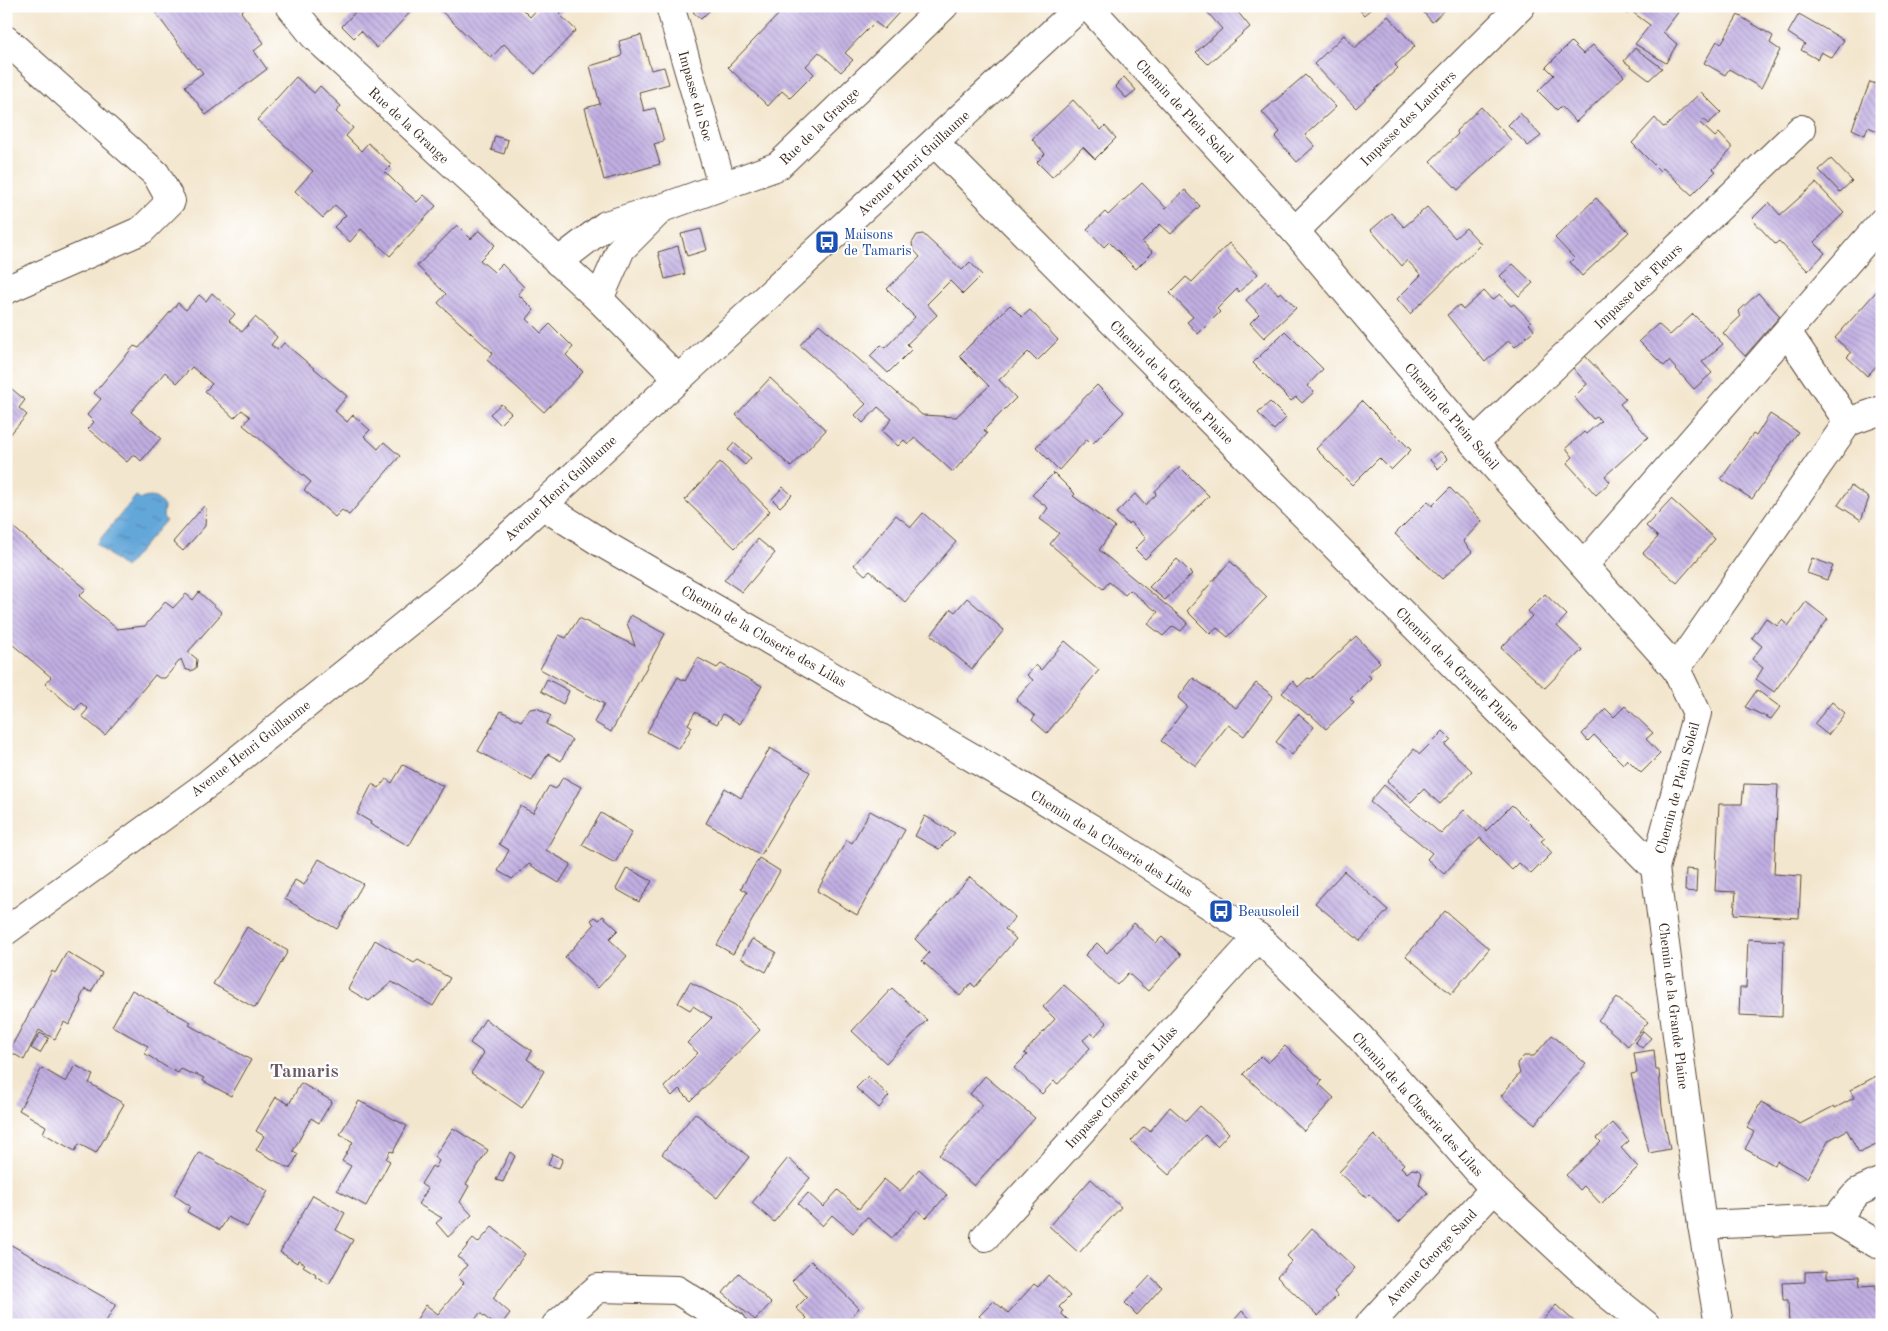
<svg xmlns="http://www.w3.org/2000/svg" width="1888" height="1331" viewBox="0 0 1888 1331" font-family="'Old Standard TT',serif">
	<defs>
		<pattern id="water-ripples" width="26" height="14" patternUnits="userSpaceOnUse" patternTransform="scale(1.25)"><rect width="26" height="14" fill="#64a7d9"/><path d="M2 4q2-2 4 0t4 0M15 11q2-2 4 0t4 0" fill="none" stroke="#5488af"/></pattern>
		<pattern id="building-back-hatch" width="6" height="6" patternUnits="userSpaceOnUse" patternTransform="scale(1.25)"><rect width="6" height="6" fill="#c1afe3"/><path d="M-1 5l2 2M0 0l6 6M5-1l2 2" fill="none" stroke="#9e8fb7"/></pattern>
	</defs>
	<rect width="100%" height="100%" fill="#fff"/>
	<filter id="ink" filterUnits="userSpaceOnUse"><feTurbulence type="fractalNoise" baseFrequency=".02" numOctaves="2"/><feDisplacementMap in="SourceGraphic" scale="10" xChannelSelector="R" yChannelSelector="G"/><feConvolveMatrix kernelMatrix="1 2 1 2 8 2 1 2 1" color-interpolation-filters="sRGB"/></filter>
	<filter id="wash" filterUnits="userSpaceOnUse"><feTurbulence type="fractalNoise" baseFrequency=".0096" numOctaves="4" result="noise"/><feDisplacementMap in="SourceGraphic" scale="20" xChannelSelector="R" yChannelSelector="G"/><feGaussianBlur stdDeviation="1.12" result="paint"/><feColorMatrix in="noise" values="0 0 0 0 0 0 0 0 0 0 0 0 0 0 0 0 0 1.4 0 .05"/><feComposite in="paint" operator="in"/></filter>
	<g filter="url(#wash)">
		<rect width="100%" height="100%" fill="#f3e6ce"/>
		<path fill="url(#water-ripples)" stroke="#50687c" d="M136 496 141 499C152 495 158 497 164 507L163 517 166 520 125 568 96 544Z"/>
		<g id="blocks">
			<g fill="url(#building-back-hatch)">
				<path d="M155 6H247L241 12 264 43 254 51 267 69 206 115 185 86 203 73 199 68 197 69 152 8Z"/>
				<path d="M361 6H416L377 48 361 31 354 38 342 26Z"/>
				<path d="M436 6H519L530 17 540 6H562L565 9 559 14 576 30 535 74 504 44 491 58Z"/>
				<path d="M698 6H714L701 19 693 12Z"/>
				<path d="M781 6 809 8 905 6 884 29 875 22 862 35 845 53 853 60 841 72 819 52 806 66 814 74 790 98 782 91 768 106 728 67 779 14 777 11Z"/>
				<path d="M1202 6H1233L1250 27 1208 64 1196 52 1222 29Z"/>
				<path d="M1356 6H1370L1372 8 1364 15Z"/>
				<path d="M1418 6H1449L1432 22Z"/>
				<path d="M1617 6H1683L1663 32 1677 44 1666 63 1635 44 1650 25 1631 11 1627 14Z"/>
				<path d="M1799 14 1844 40 1832 58 1821 52 1817 59 1801 50 1805 44 1788 33Z"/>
				<path d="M1738 15 1773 36 1770 43 1780 50 1761 88 1729 69 1725 75 1704 63 1717 41 1721 44Z"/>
				<path d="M1388 16 1415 46 1395 65 1398 68 1356 108 1314 64 1344 35 1355 48Z"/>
				<path d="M641 35 651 70 664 67 669 84 639 92 644 111 655 108 664 141 654 144 660 164 604 180 585 108 600 104 590 66 620 57 622 54 619 41Z"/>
				<path d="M1571 42 1583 54 1593 45 1624 76 1576 122 1561 106 1557 110 1538 91 1554 75 1546 67Z"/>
				<path d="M1635 48 1662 68 1649 80 1624 61Z"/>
				<path d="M1305 75 1336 107 1305 135 1315 146 1297 162 1275 137 1280 132 1262 112Z"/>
				<path d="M296 77 314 93 320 86 341 106 336 112 353 128 346 136 361 151 368 143 392 165 385 172 400 187 417 202 424 195 436 206 390 256 361 229 350 242 334 227 346 215 335 205 323 218 295 191 313 171 257 120Z"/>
				<path d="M1124 77 1136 90 1126 98 1115 86Z"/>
				<path d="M1870 82 1882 86V133L1868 127 1865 135 1852 129Z"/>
				<path d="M1701 92 1721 112 1708 124 1704 119 1700 123 1715 137 1719 133 1731 146V150L1713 169 1716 171 1692 195 1663 168 1660 171 1632 143 1655 118 1663 127 1666 126Z"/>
				<path d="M1073 100 1101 130 1105 126 1116 138 1095 159 1083 147 1052 177 1037 162 1045 154 1032 139Z"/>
				<path d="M1481 107 1511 140 1458 190 1430 161 1458 134 1456 131Z"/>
				<path d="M1520 113 1541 136 1528 146 1508 125Z"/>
				<path d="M495 136 508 140 504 154 491 150Z"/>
				<path d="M1831 159 1852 181 1840 192 1819 170Z"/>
				<path d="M1142 183 1166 208 1185 190 1200 206 1171 234 1160 224 1142 242 1153 252 1136 269 1109 242 1104 247 1087 229 1105 212 1108 215Z"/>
				<path d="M1816 183 1844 213 1814 242 1825 253 1808 271 1779 241 1775 244 1752 219 1769 202 1780 215Z"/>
				<path d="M1596 198 1629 232 1582 276 1570 262 1574 258 1555 238Z"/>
				<path d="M1427 207 1455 238 1466 228 1481 244 1410 314 1397 299 1421 275 1407 260 1402 266 1371 230 1391 213 1404 227Z"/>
				<path d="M457 225 471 239 479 230 495 245 480 260 494 272 502 264 524 287 518 294 534 310 527 319 541 333 550 324 573 347 566 355 583 372 544 412 487 360 493 353 438 303 446 294 417 266Z"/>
				<path d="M701 229 707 250 687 256 681 234Z"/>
				<path d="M923 234 962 270 970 262 982 275 963 294 950 281 927 304 937 315 907 344 912 349 888 373 870 356 881 345 885 348 915 317 887 289 920 257 913 249 912 243 917 235Z"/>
				<path d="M1229 243 1258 274 1239 292 1237 289 1217 309 1220 312 1198 334 1187 322 1193 317 1170 293 1186 277 1192 282Z"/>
				<path d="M678 246 685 274 665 279 658 252Z"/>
				<path d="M1513 264 1533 283 1519 296 1500 276Z"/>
				<path d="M1266 281 1278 294 1281 292 1296 308 1264 338 1250 323 1259 314 1246 300Z"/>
				<path d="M1882 285V360L1867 376 1847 357 1851 353 1835 338Z"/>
				<path d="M1484 291 1492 300 1500 294 1511 306 1514 304 1531 322 1529 324 1534 330 1515 347 1509 341 1507 342 1485 362 1447 315 1459 305 1463 310Z"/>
				<path d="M212 293 235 314 229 321 242 332 255 317 277 337 271 345 278 350 284 343 347 396 335 411 347 422 353 415 370 430 364 436 378 449 384 442 400 456 349 515 342 510 335 517 304 490 311 482 243 425 250 417 242 410 234 418 205 391 212 384 192 367 177 383 165 372 131 412 161 438 141 461 134 454 127 462 88 429 94 422 87 415 101 399 94 393 134 346 139 348 178 303 186 310 199 295 206 301Z"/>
				<path d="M1758 293 1780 316 1745 356 1723 333 1741 316 1738 312Z"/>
				<path d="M1010 305 1022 317 1030 310 1058 340 1037 361 1028 352 999 380 1016 398 984 430 987 434 953 472 915 438 908 444 904 440 898 446 882 431 892 419 878 407 863 423 855 415 866 404 800 345 819 324 922 415 956 417 989 386 959 356Z"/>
				<path d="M1693 314 1723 344 1702 362 1712 373 1694 389 1669 361 1664 366 1639 341 1658 324 1670 335Z"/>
				<path d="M1285 331 1323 369 1307 386 1314 392 1302 403 1296 397 1291 401 1253 363Z"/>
				<path d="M1585 356 1626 399 1620 404 1648 437 1605 476 1610 482 1596 495 1567 463 1573 457 1566 448 1584 432 1586 434 1601 421 1597 417 1593 419 1574 397 1587 384 1573 368Z"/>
				<path d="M770 378 826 430 791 467 736 415Z"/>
				<path d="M6 384 25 400 19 408 27 415 6 439Z"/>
				<path d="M1097 385 1124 412 1092 444 1087 439 1059 470 1036 447Z"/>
				<path d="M1362 401 1411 450 1391 470 1379 458 1352 485 1316 449Z"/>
				<path d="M1270 402 1286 418 1274 430 1258 413Z"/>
				<path d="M501 404 511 413 500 424 490 414Z"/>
				<path d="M1770 414 1798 432 1752 499 1721 479 1753 434 1756 436Z"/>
				<path d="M734 443 751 458 745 465 728 450Z"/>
				<path d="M1440 451 1448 459 1438 469 1430 460Z"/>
				<path d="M720 462 770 511 735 548 685 500Z"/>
				<path d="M1180 467 1209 496 1145 559 1135 549 1146 538 1130 522 1128 524 1116 513 1135 494 1145 505 1156 495 1155 491Z"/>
				<path d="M1054 473 1075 494 1073 496 1115 527 1099 550 1188 623 1181 631 1173 626 1163 636 1148 624 1158 612 1155 610 1130 590 1125 595 1109 582 1103 589 1050 544 1059 533 1040 519 1048 508 1032 495Z"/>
				<path d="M1851 486 1869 498 1861 520 1838 505Z"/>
				<path d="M783 487 792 495 780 507 772 499Z"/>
				<path d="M1450 488 1482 521 1463 541 1472 552 1442 579 1395 534 1428 501 1432 506Z"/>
				<path d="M1671 499 1715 539 1677 583 1643 553 1658 537 1646 526Z"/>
				<path d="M204 506 206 508 205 526 183 551 173 542Z"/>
				<path d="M923 513 956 542 905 602 870 571 865 575 854 565 896 515 911 527Z"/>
				<path d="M6 521 86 589 79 596 117 629 145 626 165 602 173 608 186 594 193 600 199 592 222 613 188 652 197 659 196 668 191 671 185 669 181 659 165 678H159L155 675 105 735 82 716 88 709 81 703 75 710 45 684 51 677 6 639Z"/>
				<path d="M758 539 775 553 742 592 724 580Z"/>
				<path d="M1812 558 1833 566 1827 580 1807 573Z"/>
				<path d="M1177 559 1192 574 1165 600 1149 587Z"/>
				<path d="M1230 561 1267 597 1228 637 1217 628 1210 634 1187 611Z"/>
				<path d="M1545 594 1567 615 1557 626 1582 650 1545 688 1501 648 1532 616 1528 611Z"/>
				<path d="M967 598 1004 630 972 669 931 635 951 609 955 612Z"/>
				<path d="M1806 602 1828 619 1774 692 1756 679 1763 668 1752 659 1762 646 1752 638 1766 618 1777 626 1782 620 1788 626Z"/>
				<path d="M631 615 665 634 611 732 594 722 604 704 540 669 559 635 566 638 579 618 635 646 627 623Z"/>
				<path d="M1356 636 1380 662 1367 674 1371 678 1350 699 1354 703 1326 729 1310 714 1308 715 1282 693 1293 681 1298 687 1308 678 1311 679Z"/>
				<path d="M1065 641 1099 670 1047 733 1032 720 1035 716 1016 700 1033 680 1027 675 1036 665 1041 670Z"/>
				<path d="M698 658 717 668 721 664 762 686 740 724 723 714 717 724 695 712 688 724 692 727 679 749 647 732 678 677 685 681Z"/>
				<path d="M1193 678 1236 708 1256 683 1273 696 1244 736 1228 725 1196 766 1161 741 1187 706 1178 698Z"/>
				<path d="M547 679 569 691 563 704 541 691Z"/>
				<path d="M1757 690 1780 707 1771 719 1745 707Z"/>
				<path d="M1832 702 1845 713 1828 735 1814 724Z"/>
				<path d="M1625 706 1653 733 1646 739 1660 754 1641 773 1627 759 1623 764 1594 735 1588 741 1582 734 1606 709 1614 717Z"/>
				<path d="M537 708 551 716 546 724 572 740 561 761 548 754 532 781 478 751 501 711 521 721 530 709Z"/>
				<path d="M1298 714 1314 727 1292 755 1276 742Z"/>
				<path d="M1443 731 1451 739 1445 745 1472 771 1440 804 1424 789 1411 802 1387 782 1414 749 1420 754Z"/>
				<path d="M770 748 810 772 761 855 706 823 725 788 741 798Z"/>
				<path d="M403 765 443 786 409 846 370 824 371 822 357 814 372 784 379 788 386 779 392 783Z"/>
				<path d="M563 777 581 787 546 850 571 864 559 883 529 864 512 879 498 871 509 850 499 844 520 806 533 813 549 786 556 789Z"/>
				<path d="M1744 784 1778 785 1774 874 1801 876 1799 918 1734 914 1736 892 1715 891 1719 804H1742Z"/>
				<path d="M1384 785 1441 834 1464 810 1486 831 1512 805 1545 838 1541 841 1552 853 1531 874 1519 863 1512 870 1480 838 1464 853H1463L1444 874 1427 859 1432 853 1370 802Z"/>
				<path d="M870 811 905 830 857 915 817 891 847 840 852 843Z"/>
				<path d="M601 813 632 832 615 863 582 845Z"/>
				<path d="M925 816 955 833 939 849 915 836Z"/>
				<path d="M759 858 780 871 733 954 717 945 747 892 741 888Z"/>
				<path d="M319 859 363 884 337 929 285 899 295 880 304 885Z"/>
				<path d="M627 868 652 881 639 902 616 889Z"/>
				<path d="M1686 869 1697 870 1696 892 1685 891Z"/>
				<path d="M1344 871 1388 910 1360 941 1315 903Z"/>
				<path d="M970 877 1015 917 1005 929 1016 939 975 987 971 983 960 996 922 961 929 953 915 939Z"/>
				<path d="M1445 911 1489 949 1451 994 1406 956Z"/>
				<path d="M603 916 618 930 609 939 627 956 598 988 565 957 594 925 591 920 595 917 599 920Z"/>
				<path d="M1134 923 1156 943 1162 937 1181 955 1148 991 1128 973 1117 985 1085 955 1097 943 1107 953Z"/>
				<path d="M247 927 288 951 255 1008 213 984Z"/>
				<path d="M752 939 776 952 766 972 741 958Z"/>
				<path d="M1748 939 1784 941 1782 1017 1739 1015 1740 988H1746Z"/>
				<path d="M375 940 414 963 418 960 450 978 433 1006 392 982 369 1001 348 989Z"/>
				<path d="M67 952 102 973 91 992 85 989 80 999 82 1001 69 1025 64 1022 55 1039 39 1030 24 1060 9 1051 52 971 55 973Z"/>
				<path d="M690 982 735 1005 760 1030 691 1101 679 1089 672 1096 664 1087 698 1053 687 1043 712 1018 693 1006 690 1010 678 1003Z"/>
				<path d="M1064 985 1107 1023 1095 1036 1091 1033 1083 1040 1090 1048 1058 1084 1054 1081 1042 1094 1014 1068 1027 1055 1024 1053 1055 1019 1043 1007Z"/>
				<path d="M892 988 927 1020 886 1063 852 1031Z"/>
				<path d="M132 990 191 1022 189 1025 251 1060 231 1096 203 1081 204 1078 196 1074 194 1075 181 1069 178 1073 166 1067 144 1053 148 1046 112 1026Z"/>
				<path d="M1617 998 1648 1022 1628 1046 1598 1020Z"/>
				<path d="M485 1019 532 1051 527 1059 544 1071 522 1108 471 1073 484 1053 470 1043Z"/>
				<path d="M1643 1031 1651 1038 1642 1048 1635 1042Z"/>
				<path d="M40 1033 49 1038 40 1053 31 1048Z"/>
				<path d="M1552 1035 1586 1064 1535 1124 1501 1096 1520 1073 1517 1063 1524 1056H1534Z"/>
				<path d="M1285 1046 1322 1080 1319 1084 1334 1098 1304 1131 1243 1074 1261 1056 1268 1063Z"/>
				<path d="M1654 1050 1656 1070H1659L1662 1108 1670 1149 1649 1153 1631 1074 1637 1073 1634 1053Z"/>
				<path d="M75 1065 93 1075 89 1083 124 1104 96 1153 79 1144 75 1151 57 1141 43 1133 46 1126 19 1110 42 1068 66 1082Z"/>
				<path d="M1882 1073V1152L1876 1145 1859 1153 1847 1130 1829 1140 1807 1178 1777 1161 1774 1165 1745 1149 1754 1132 1747 1128 1761 1102 1800 1124 1834 1106 1835 1108 1854 1098 1850 1090Z"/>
				<path d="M868 1076 889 1096 879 1108 856 1088Z"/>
				<path d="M985 1076 1035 1118 974 1186 939 1155 983 1105 970 1094Z"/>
				<path d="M301 1083 332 1101 319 1123 311 1118 293 1151 298 1154 290 1169 256 1150 264 1136 256 1131 276 1097 289 1104Z"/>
				<path d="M359 1101 407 1126 393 1152 390 1151 386 1159 390 1161 366 1206 337 1190 351 1166 342 1161 353 1142 340 1134Z"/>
				<path d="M1200 1106 1229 1133 1217 1146 1205 1135 1169 1175 1131 1141 1144 1127 1150 1131 1170 1107 1186 1121Z"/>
				<path d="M695 1113 749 1157 717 1198 662 1154Z"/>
				<path d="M1613 1123 1629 1141 1621 1148 1638 1167 1601 1204 1584 1186 1580 1190 1566 1175 1601 1142 1597 1138Z"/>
				<path d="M453 1128 488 1150 466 1184 469 1186 460 1202 472 1215 448 1237 436 1223 442 1218 418 1204 428 1189 421 1184 432 1166 435 1168 439 1161 434 1157Z"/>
				<path d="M1374 1135 1404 1164 1401 1167 1407 1173 1412 1169 1418 1170 1422 1174 1419 1184 1428 1193 1399 1222 1369 1194 1366 1197 1339 1172Z"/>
				<path d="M199 1152 268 1191 247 1227 228 1217 220 1230 187 1212 190 1206 174 1195Z"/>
				<path d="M510 1152 515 1156 503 1182 496 1180Z"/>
				<path d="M552 1154 563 1159 559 1168 548 1165Z"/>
				<path d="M788 1158 810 1178 774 1222 752 1203Z"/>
				<path d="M919 1169 947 1195 926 1218 917 1210 892 1238 867 1217 853 1233 832 1215 822 1226 798 1204 808 1193 823 1207 838 1190 859 1209 884 1179 900 1192Z"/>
				<path d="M1091 1179 1121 1207 1079 1253 1049 1226Z"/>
				<path d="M313 1195 345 1213 336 1230 353 1240 329 1284 315 1276 316 1274 303 1266 305 1264 298 1260 297 1263 280 1252Z"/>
				<path d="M492 1227 525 1254 493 1298 510 1313 501 1325H495L480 1313 471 1325H413L426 1305 438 1314 464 1283 458 1277 467 1265 458 1257 473 1239 478 1243Z"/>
				<path d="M1312 1228 1355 1268 1334 1292 1337 1296 1318 1316 1277 1277 1292 1261 1287 1256Z"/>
				<path d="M6 1242 116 1304 104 1325H6Z"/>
				<path d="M811 1261 859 1308 845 1325H801L807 1318 796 1308 807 1297 792 1281Z"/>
				<path d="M1827 1271V1278L1859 1276 1860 1286 1876 1285 1879 1325H1789L1788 1300H1783L1782 1283 1805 1282V1272Z"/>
				<path d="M739 1273 771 1303 755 1320 723 1293Z"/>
				<path d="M1048 1275 1070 1296 1059 1307 1063 1311 1062 1314 1073 1325H989L979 1316 994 1301 1008 1313 1034 1284 1038 1287Z"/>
				<path d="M1150 1276 1162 1287 1137 1315 1125 1303Z"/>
				<path d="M1556 1305 1578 1325H1538Z"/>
				<path d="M1242 1311 1257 1325H1230Z"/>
			</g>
		</g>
	</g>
	<g filter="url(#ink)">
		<use href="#blocks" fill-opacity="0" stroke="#574638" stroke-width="1"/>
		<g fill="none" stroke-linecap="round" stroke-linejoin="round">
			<g stroke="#574638" stroke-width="30">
				<g id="minor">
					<path d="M290 6 314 36 599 299 678 379"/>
					<path d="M670 6 722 185"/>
					<path d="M1088 6 1295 231 1474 443 1676 669 1697 713 1655 868"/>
					<path d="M6 40 156 174 171 201 142 230 6 290"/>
					<path d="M935 143 1655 868 1702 1225 1719 1325"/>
					<path d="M1295 231 1521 6"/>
					<path d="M558 262 606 225 658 209"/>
					<path d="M599 299 621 249 662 208 778 166 944 6"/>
					<path d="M1787 332 1848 422 1882 410"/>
					<path d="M1474 443 1801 129"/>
					<path d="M542 505 600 542 1025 788 1117 844 1258 937 1358 1035 1494 1189 1604 1291 1646 1325"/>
					<path d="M1584 565 1882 222"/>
					<path d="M1676 669 1848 422"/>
					<path d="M6 931 209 783 468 574 1081 6"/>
					<path d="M1835 1219 1858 1192 1882 1181"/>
					<path d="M1702 1225 1835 1219 1877 1244H1882"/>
					<path d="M985 1237 1258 937"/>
					<path d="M556 1325 598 1288 677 1290 733 1325"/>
					<path d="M1369 1325 1494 1189"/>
				</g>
			</g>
			<use href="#minor" stroke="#fff" stroke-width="28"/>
		</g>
	</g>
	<defs>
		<g id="bus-square" transform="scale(1.25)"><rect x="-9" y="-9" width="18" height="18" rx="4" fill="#1a4fb4" stroke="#fff"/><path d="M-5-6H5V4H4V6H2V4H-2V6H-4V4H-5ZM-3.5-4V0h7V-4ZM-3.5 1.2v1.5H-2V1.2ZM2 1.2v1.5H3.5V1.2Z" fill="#fff"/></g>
	</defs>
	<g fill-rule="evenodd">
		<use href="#bus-square" x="827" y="242"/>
		<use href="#bus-square" x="1221" y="911"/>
	</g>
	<g text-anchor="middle" stroke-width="4.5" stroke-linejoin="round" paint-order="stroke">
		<g font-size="14" fill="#3b2a1e" stroke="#fff">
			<text transform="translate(696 96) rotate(74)" y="5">Impasse du Soc</text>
			<text transform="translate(1185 111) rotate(47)" y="5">Chemin de Plein Soleil</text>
			<text transform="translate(1408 118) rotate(-45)" y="5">Impasse des Lauriers</text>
			<text transform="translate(409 125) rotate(43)" y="5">Rue de la Grange</text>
			<text transform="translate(819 126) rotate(-44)" y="5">Rue de la Grange</text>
			<text transform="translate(913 163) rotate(-43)" y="5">Avenue Henri Guillaume</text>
			<text transform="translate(1638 286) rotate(-44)" y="5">Impasse des Fleurs</text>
			<text transform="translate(1172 382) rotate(45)" y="5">Chemin de la Grande Plaine</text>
			<text transform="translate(1452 416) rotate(49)" y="5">Chemin de Plein Soleil</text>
			<text transform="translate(560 488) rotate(-43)" y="5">Avenue Henri Guillaume</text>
			<text transform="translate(764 636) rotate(30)" y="5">Chemin de la Closerie des Lilas</text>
			<text transform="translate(1458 669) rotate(45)" y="5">Chemin de la Grande Plaine</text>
			<text transform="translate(250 748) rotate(-38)" y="5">Avenue Henri Guillaume</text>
			<text transform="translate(1677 788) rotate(-75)" y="5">Chemin de Plein Soleil</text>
			<text transform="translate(1112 843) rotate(32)" y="5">Chemin de la Closerie des Lilas</text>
			<text transform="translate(1674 1006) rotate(83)" y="5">Chemin de la Grande Plaine</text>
			<text transform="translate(1121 1087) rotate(-48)" y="5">Impasse Closerie des Lilas</text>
			<text transform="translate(1418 1104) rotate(48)" y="5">Chemin de la Closerie des Lilas</text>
			<text transform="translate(1431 1257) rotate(-47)" y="5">Avenue George Sand</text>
		</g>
		<g font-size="14" fill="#164399" stroke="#fff" text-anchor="start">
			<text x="844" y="239">Maisons<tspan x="844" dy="16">de Tamaris</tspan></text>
			<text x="1238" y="916">Beausoleil</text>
		</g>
		<g font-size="19" font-weight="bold" fill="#6a5963" stroke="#fff">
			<text x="304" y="1077">Tamaris</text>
		</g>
	</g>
	<rect width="1888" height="1331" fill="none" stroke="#fff" stroke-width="25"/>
</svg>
